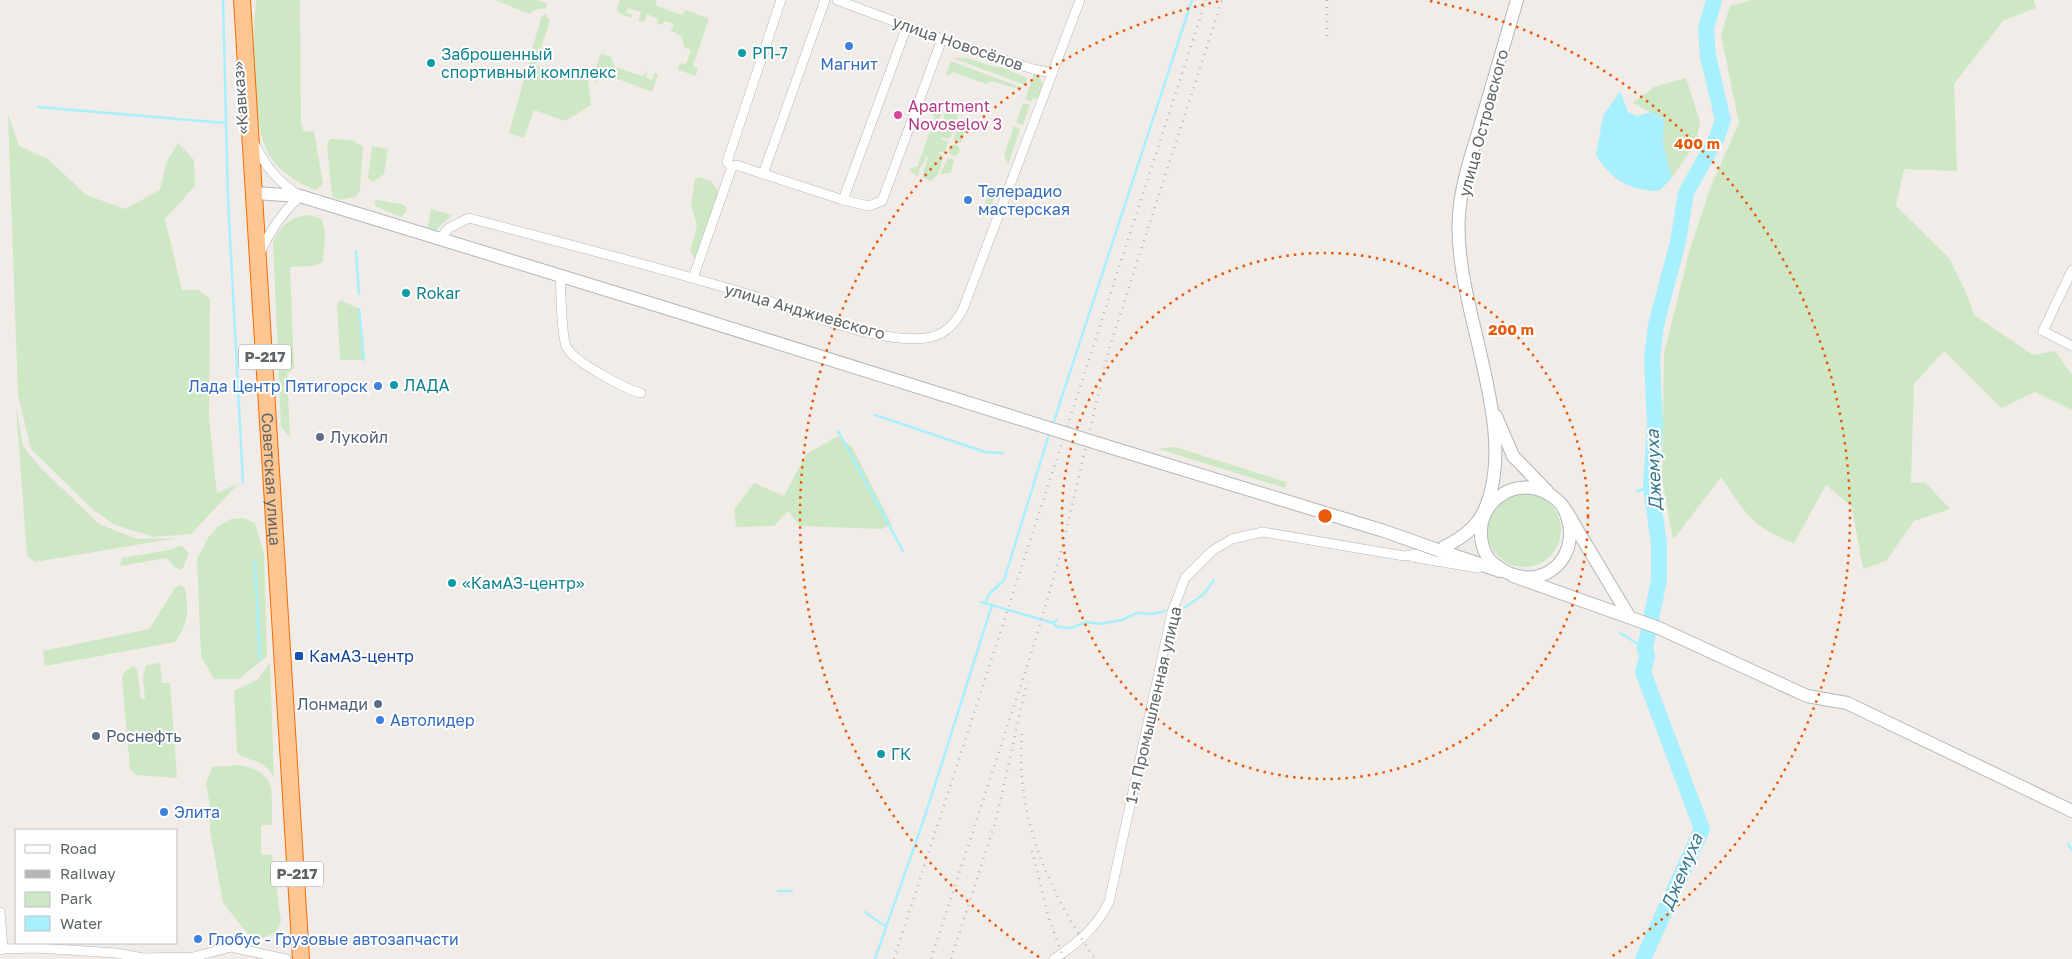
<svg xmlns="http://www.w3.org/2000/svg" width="2072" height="959" viewBox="0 0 2072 959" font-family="'Golos Text',sans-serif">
	<rect width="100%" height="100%" fill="#f1ece8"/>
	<g fill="#cee8c5">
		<path d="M256 0H300L301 123 304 132 314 131 323 184 315 190C298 183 280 172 270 156 250 124 252 38 256 0Z"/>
		<path d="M495 0H538L547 4 546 8 534 10 530 14Z"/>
		<path d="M620 0H655L657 6 682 15 687 10 709 19 693 66 698 68 695 76 677 69 680 63 686 64 691 50 685 48 681 36 670 30 674 26 673 24 664 21 662 25 657 23 658 19 647 14 644 22 638 21 641 12 628 8 626 12 632 15 631 18 619 13 617 7Z"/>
		<path d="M1753 0H2034L2036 8 2003 21 1954 84 1957 171 1904 169 1896 206 1949 258 1966 292 1974 315 2033 355 2055 351 2072 375V410L2035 392 2001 408 1944 351 1914 384 1911 483 1925 482 1950 509 1914 521 1886 561 1863 569 1852 507 1826 485 1794 543C1752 528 1745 512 1721 477L1673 540 1662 478 1664 353 1690 249 1710 188 1739 123 1721 35 1730 6Z"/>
		<path d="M545 14 550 21 535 65 574 80H588L591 105 565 121 534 110 524 138 509 133 541 18Z"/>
		<path d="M603 54 611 57 615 67 642 76 648 70 646 77 652 80 655 73 658 75 652 92 602 73 596 83 594 75 600 55Z"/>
		<path d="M953 58H967L998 68 1001 67 1027 78 1025 85Z"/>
		<path d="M951 61 1023 88 1019 89 992 81 986 84 952 72 950 76 946 75Z"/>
		<path d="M1034 74 1040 77 1043 84 1039 99 1033 98 1031 102 1025 99Z"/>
		<path d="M1686 78 1700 122 1696 142 1672 178 1663 144 1664 119 1633 103 1654 87Z"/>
		<path d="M1023 103 1030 105 1023 125 1016 123Z"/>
		<path d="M934 108 943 110 935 132 937 133 943 122 945 111 958 115 951 137 948 139 943 137 942 140 948 141 945 153 939 151 938 153 944 156 938 174 931 181 922 177 928 157H926L923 165H921L918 177 910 171V168L917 167 935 117 931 114Z"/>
		<path d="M8 114 19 146 48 159 86 195 125 209 160 190 166 163 178 143 194 160 195 186 165 219 182 290H199L210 299 209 417 217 493 238 484 191 534 154 537 115 525 91 508 31 449 18 395Z"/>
		<path d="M959 126 966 128 961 143 953 140Z"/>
		<path d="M1014 126 1020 129 1008 165 1004 155Z"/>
		<path d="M330 139 351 140 363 146 360 191 356 197 340 200 332 196 327 146Z"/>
		<circle cx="954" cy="150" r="5.5"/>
		<path d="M372 146 388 149 384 174 373 182 368 178Z"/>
		<path d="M948 158 954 160 951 173 940 174Z"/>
		<path d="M699 177 711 181 719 193 695 259 690 250 697 226 691 205 695 179Z"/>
		<path d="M989 192 995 194 991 208 984 206Z"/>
		<path d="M376 200 402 204 406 207 407 211 401 217 377 207 374 203Z"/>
		<path d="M431 209 452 215 434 232 427 230Z"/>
		<path d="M309 215 322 219 325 234 323 262 314 266 290 267 294 368 287 374 290 437 281 427 273 241C283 224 290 217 309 215Z"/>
		<path d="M341 300 359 309 364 360H340L337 304Z"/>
		<path d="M16 407 23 446 38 465 99 524 137 539 177 538 35 562 27 555Z"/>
		<path d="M838 436 852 447 892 525 881 529 800 526 788 511 774 526 736 527 734 510 754 483 784 496 806 454Z"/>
		<path d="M1175 447 1286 482 1285 488 1158 449Z"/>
		<circle cx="1524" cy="530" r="37"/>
		<path d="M244 518 255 523 264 554 267 656 239 679H214L201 656 197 559 208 538 217 527 231 519Z"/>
		<path d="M177 546H182L189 553 182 570 174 567 167 558 120 566 122 558 174 549Z"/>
		<path d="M180 585 185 588C189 612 189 622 175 642L45 666 43 651 149 629 175 588Z"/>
		<path d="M160 663 162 683H170L177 778 136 775 130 769 122 678 125 671 134 666 137 670 141 699H145L143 677 146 665Z"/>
		<path d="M270 663 274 777C260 757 255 764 237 753L234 691 257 680Z"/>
		<path d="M240 765C279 774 271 791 272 825H261V854L272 855 281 921 276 932 263 938 247 933 223 903 210 830V806L206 783 212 767Z"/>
	</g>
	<path fill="#a9f0ff" d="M1620 91 1628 112 1637 116 1652 112 1664 119 1663 144 1672 178 1659 191C1628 190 1613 181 1596 155L1603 116Z"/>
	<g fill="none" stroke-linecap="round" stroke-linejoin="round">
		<g stroke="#a9f0ff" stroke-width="2.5">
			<path d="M223 0 228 199 243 483"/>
			<path d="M38 107 225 123"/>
			<path d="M356 251 359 294"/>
			<path d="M359 309 364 360"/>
			<path d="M875 415 985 452 1003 453"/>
			<path d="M1053 424 1192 0"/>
			<path d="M838 431 903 551"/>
			<path d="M1637 491 1651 487"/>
			<path d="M255 562 260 659"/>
			<path d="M981 602 1053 623 1057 620"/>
			<path d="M985 604 989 594 1004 580 1050 431"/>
			<path d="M1184 608 1204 594 1214 580"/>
			<path d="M1053 623 1057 627 1071 628 1087 622 1099 624 1122 620 1137 613 1153 614 1165 611"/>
			<path d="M1620 633 1645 648"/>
			<path d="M2068 844 2072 850"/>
			<path d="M778 891H792"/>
			<path d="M865 912 886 927"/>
			<path d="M875 959 927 810 992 605"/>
		</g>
		<path stroke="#a9f0ff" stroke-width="16" d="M1643 959 1702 829 1643 672 1647 657 1645 648 1659 580V544L1651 487 1655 426 1652 359 1656 325 1678 242 1686 193 1717 137 1723 120 1708 56 1706 29 1714 0"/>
		<g stroke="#b3b7ba" stroke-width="10">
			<g id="street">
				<path d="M837 0 952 43 1033 69 1052 73"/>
				<path d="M907 26 843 200 869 206 882 201 942 39"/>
				<path d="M254 143C267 168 276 180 300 196 282 213 270 230 260 253"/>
				<path d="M732 167 727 162 781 0"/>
				<path d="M763 174 825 0"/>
				<path d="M440 238 449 228 469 218C562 243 655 266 747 294 798 309 873 344 926 338 944 336 955 324 963 309L1080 0"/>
				<path d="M2072 270 2043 331 2072 346"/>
				<path d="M561 275C560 286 562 341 567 348 575 362 625 389 641 393"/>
				<path d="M693 278 732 167 736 165 843 200"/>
				<path d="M1412 557 1478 568"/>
				<path d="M0 912 3 949 0 950"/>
				<path d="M3 949 37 948 116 953 143 958 193 957 231 947 286 959"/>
				<path d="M1054 959C1078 943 1096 928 1109 902L1172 612 1185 578 1212 551 1232 539 1263 532 1404 556 1435 551"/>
			</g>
		</g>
		<g stroke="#b2b7ba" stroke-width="14">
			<g id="secondary">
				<path d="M255 193 300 196 672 310"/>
				<path d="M1496 416 1513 456 1547 491"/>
				<path d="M1562 505C1590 555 1539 601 1494 564 1482 554 1479 537 1482 522 1486 507 1496 496 1511 490 1527 484 1545 489 1557 500 1568 510 1574 525 1582 538 1598 564 1613 590 1629 616"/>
				<path d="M1438 550C1457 541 1476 530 1485 509 1521 426 1452 304 1459 215 1461 184 1472 153 1481 123 1493 82 1505 41 1517 0"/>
				<path d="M1438 550 1500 571"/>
				<path d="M1513 576 1659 628 1807 696 1847 703 2072 811"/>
			</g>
		</g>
		<g stroke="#f86b00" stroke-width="18">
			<g id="highway">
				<path id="s1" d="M242 0 301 959"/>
			</g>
		</g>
		<use href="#street" stroke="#fff" stroke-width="9"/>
		<use href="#secondary" stroke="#fff" stroke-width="12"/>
		<use href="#highway" stroke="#fdc692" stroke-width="16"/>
		<g stroke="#b4b5b6" stroke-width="2.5" stroke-dasharray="1 6" stroke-linecap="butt">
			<path d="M1327 0V36"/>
			<path d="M1022 734C1015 817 1049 892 1095 959"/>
			<path d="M1032 851 1049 919 1064 959"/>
			<path d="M894 959 1206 0"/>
			<path d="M931 959 1033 648 1060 556 1109 349 1222 0"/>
			<path d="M951 959 996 820 1027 682"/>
		</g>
		<g stroke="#b2b7ba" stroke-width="14" stroke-linecap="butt">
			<path id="secondary-bridge" d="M672 310 1103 445 1384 531 1438 550"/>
		</g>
		<use href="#secondary-bridge" stroke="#fff" stroke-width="12"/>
	</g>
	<g fill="none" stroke="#e8590c" stroke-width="2.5" stroke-dasharray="2.5 5">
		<circle cx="1325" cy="516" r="263"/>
		<path d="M1039 957A526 526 0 0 1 1220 1M1430 1A526 526 0 0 1 1611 957"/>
	</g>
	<g fill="#3f7fe0" stroke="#fff" stroke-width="2">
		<circle cx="849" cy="46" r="5"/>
		<circle cx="968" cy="200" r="5"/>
		<circle cx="378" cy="386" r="5"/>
		<circle cx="380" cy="720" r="5"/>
		<circle cx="164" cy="812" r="5"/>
		<circle cx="198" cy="939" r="5"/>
	</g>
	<g fill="#0f9aa8" stroke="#fff" stroke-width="2">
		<circle cx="742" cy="53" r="5"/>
		<circle cx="431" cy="63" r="5"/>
		<circle cx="406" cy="293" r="5"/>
		<circle cx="394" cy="385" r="5"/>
		<circle cx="452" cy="583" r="5"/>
		<circle cx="881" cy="754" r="5"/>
	</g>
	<circle fill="#d1479c" stroke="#fff" stroke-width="2" cx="898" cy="115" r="5"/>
	<g fill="#5c6f8a" stroke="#fff" stroke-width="2">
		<circle cx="320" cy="437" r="5"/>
		<circle cx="378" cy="704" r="5"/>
		<circle cx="96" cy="736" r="5"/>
	</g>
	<rect fill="#1a4fb4" stroke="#fff" stroke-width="2" x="294" y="651" width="10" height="10" rx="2.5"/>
	<g text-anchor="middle" stroke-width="4" stroke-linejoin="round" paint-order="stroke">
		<g fill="#fff" stroke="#8f9395" stroke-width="1">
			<rect x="239" y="344.5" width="52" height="25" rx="4"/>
			<rect x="271" y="861.5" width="52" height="25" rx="4"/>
		</g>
		<g font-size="15" font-weight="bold" fill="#5f6568">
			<text x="265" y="362">Р-217</text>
			<text x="297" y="879">Р-217</text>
		</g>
		<g font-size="16" fill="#5f6568" stroke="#fff">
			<text transform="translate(958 43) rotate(19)" y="6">улица Новосёлов</text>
			<text transform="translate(240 98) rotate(-94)" y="6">«Кавказ»</text>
			<text transform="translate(1483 123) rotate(-75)" y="6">улица Островского</text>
			<text transform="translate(805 311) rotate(16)" y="6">улица Анджиевского</text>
			<text dy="6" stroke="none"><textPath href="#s1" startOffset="480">Советская улица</textPath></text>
			<text transform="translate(1153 705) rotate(-77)" y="6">1-я Промышленная улица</text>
		</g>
		<g font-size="16" fill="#0d838f" stroke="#fff" text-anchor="start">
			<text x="752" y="59">РП-7</text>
			<text x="441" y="60">Заброшенный<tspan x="441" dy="18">спортивный комплекс</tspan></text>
			<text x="416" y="299">Rokar</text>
			<text x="404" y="391">ЛАДА</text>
			<text x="462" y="589">«КамАЗ-центр»</text>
			<text x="891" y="760">ГК</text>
		</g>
		<g font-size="16" fill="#366cbe" stroke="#fff" text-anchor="start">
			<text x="849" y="70" text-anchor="middle">Магнит</text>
			<text x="978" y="197">Телерадио<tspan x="978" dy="18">мастерская</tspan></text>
			<text x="368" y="392" text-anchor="end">Лада Центр Пятигорск</text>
			<text x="390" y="726">Автолидер</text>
			<text x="174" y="818">Элита</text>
			<text x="208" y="945">Глобус - Грузовые автозапчасти</text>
		</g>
		<g font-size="16" fill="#b23c85" stroke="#fff" text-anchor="start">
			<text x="908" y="112">Apartment<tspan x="908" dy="18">Novoselov 3</tspan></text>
		</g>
		<g font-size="16" fill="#4e5e75" stroke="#fff" text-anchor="start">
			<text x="330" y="443">Лукойл</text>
			<text x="368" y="710" text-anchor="end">Лонмади</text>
			<text x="106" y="742">Роснефть</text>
		</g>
		<g font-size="16" fill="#164399" stroke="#fff" text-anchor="start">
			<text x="309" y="662">КамАЗ-центр</text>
		</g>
		<g font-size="18" font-style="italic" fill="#38798f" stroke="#fff">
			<text transform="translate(1654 470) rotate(-92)" y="6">Джемуха</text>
			<text transform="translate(1682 872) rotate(-67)" y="6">Джемуха</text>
		</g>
	</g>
	<circle cx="1325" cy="516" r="8" fill="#e8590c" stroke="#fff" stroke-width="2.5"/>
	<g font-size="15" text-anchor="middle" font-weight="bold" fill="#e8590c" stroke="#fff" stroke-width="4" stroke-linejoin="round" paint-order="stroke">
		<text x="1697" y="149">400 m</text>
		<text x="1511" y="335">200 m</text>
	</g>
	<rect x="15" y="829" width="162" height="115" fill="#ffffff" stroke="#bfc1c3"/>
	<rect x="25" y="845" width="25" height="8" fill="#ffffff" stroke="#bfc1c3"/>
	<text x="60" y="854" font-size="15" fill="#5f6568">Road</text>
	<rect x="25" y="870" width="25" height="8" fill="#b4b5b6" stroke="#bfc1c3"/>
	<text x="60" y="879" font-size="15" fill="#5f6568">Railway</text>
	<rect x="25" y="892" width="25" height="15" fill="#cee8c5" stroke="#bfc1c3"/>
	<text x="60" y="904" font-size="15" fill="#5f6568">Park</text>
	<rect x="25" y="916" width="25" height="15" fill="#a9f0ff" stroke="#bfc1c3"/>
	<text x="60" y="929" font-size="15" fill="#5f6568">Water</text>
</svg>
